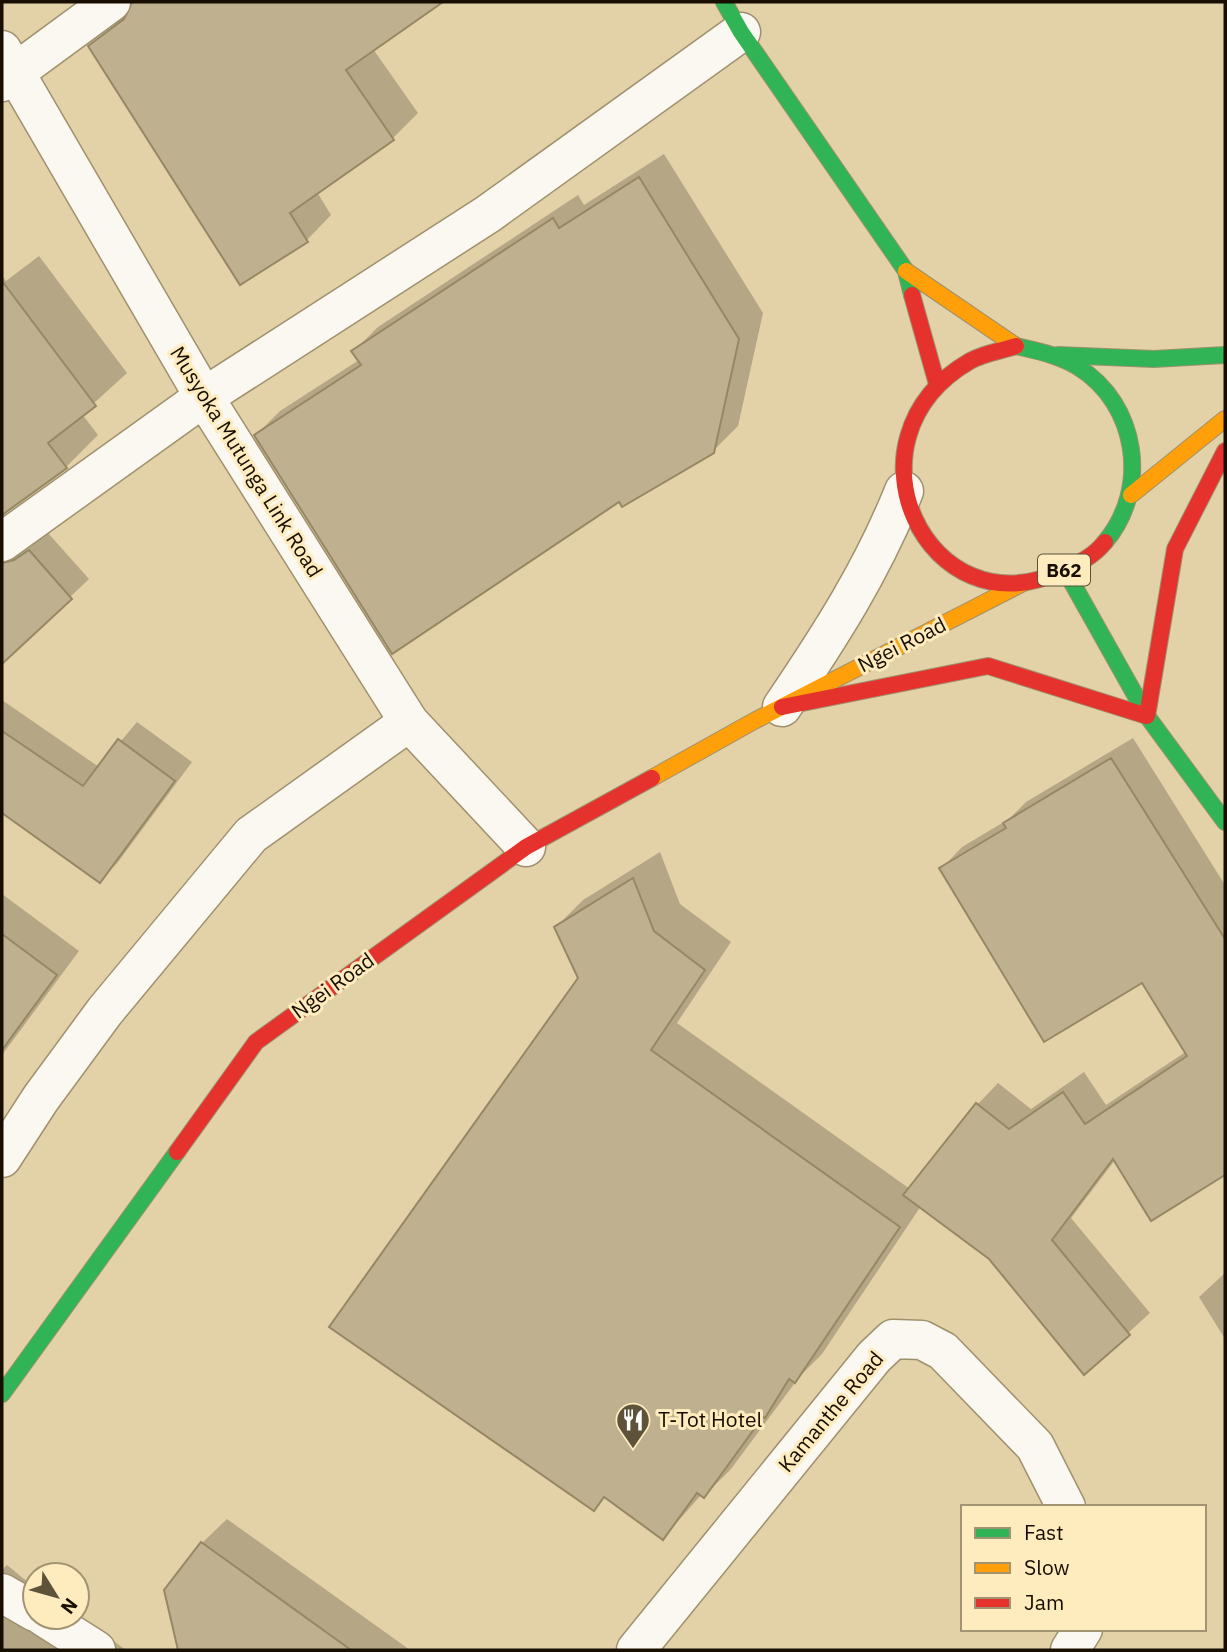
<svg xmlns="http://www.w3.org/2000/svg" width="1227" height="1652" viewBox="0 0 1227 1652" font-family="'IBM Plex Sans',sans-serif">
	<rect width="100%" height="100%" fill="#e3d1a7"/>
	<g fill="#0003">
		<path d="M135 2H195L203 15 223 2H440L373 49 418 113 393 138 317 192 331 215 307 240 90 46 133 8Z"/>
		<path d="M664 154 763 313 738 426 713 451 620 499 256 435 280 411 359 360 354 351 378 327 578 195 584 205Z"/>
		<path d="M39 256 127 373 82 414 98 435 66 467 2 513V275L6 281Z"/>
		<path d="M48 533 89 579 2 662V555Z"/>
		<path d="M2 700 99 767 137 722 192 762 118 862 100 881 2 812Z"/>
		<path d="M1133 738 1225 885V1173L1151 1219 1115 1160 1071 1218 1150 1313 1085 1372 990 1258 921 1206 822 1354 800 1376 731 1469 704 1496 702 1494 663 1538 606 1496 593 1509 580 979 556 927 583 900 660 852 680 904 731 942 677 1023 910 1189 978 1104 998 1083 1031 1109 1084 1072 1106 1105 1187 1051 1143 981 942 868 962 847 1009 819 1026 802Z"/>
		<path d="M2 894 79 951 2 1055Z"/>
		<path d="M1225 1273V1339L1199 1297Z"/>
		<path d="M227 1519 410 1650H180L166 1590 202 1543Z"/>
		<path d="M7 1565 35 1588V1617L77 1615 126 1650H2V1570Z"/>
	</g>
	<g fill="#bfb18f" stroke="#968864" stroke-width="2">
		<path d="M132 2H443L346 70 394 140 290 213 308 242 240 285 88 46 124 19Z"/>
		<path d="M639 177 739 339 714 453 622 507 619 502 392 654 254 435 361 365 351 351 553 218 559 228Z"/>
		<path d="M2 281 96 406 48 443 67 468 2 515Z"/>
		<path d="M29 550 72 599 2 664V563L14 560Z"/>
		<path d="M2 731 83 786 118 739 175 781 100 883 2 813Z"/>
		<path d="M1111 758 1225 939V1175L1151 1221 1113 1159 1052 1240 1130 1335 1084 1375 989 1259 903 1195 976 1103 1009 1129 1063 1092 1085 1124 1187 1056 1142 983 1044 1042 939 868 1006 828 1003 823Z"/>
		<path d="M633 878 654 931 705 970 651 1050 900 1227 795 1383 789 1379 765 1418 763 1417 704 1498 697 1493 663 1540 604 1497 594 1511 329 1327 578 978 554 927Z"/>
		<path d="M2 934 57 975 2 1050Z"/>
		<path d="M201 1542 351 1650H178L164 1590Z"/>
	</g>
	<g fill="none" stroke-linecap="round" stroke-linejoin="round">
		<g stroke="#9f916e" stroke-width="41">
			<g id="street">
				<path d="M2 50 204 397 409 722 526 847"/>
				<path d="M2 82 111 2"/>
				<path d="M2 542 204 397 488 214 741 32"/>
				<path d="M782 707C830 636 872 571 904 491"/>
				<path d="M2 1158 41 1098 105 1011 251 835 409 722"/>
				<path d="M2 1593 35 1612"/>
				<path d="M44 1617 96 1650"/>
				<path d="M636 1650 874 1357 893 1339 922 1340 943 1351 1035 1446 1066 1507"/>
				<path d="M1070 1650 1083 1629"/>
			</g>
		</g>
		<g stroke="#9f916e" stroke-width="18">
			<g id="fast">
				<path d="M724 2 741 32 906 271 912 295"/>
				<path d="M1016 346C1037 351 1059 355 1078 367 1138 404 1150 489 1105 542"/>
				<path d="M1058 355 1154 359 1225 355"/>
				<path d="M1065 570 1147 716 1225 822"/>
				<path d="M2 1394 177 1152"/>
			</g>
		</g>
		<g stroke="#9f916e" stroke-width="18">
			<g id="slow">
				<path d="M906 271 1016 346"/>
				<path d="M1131 495 1225 419"/>
				<path d="M652 778 754 721 1023 583"/>
			</g>
		</g>
		<g stroke="#9f916e" stroke-width="18">
			<g id="jam">
				<path d="M912 295 937 384"/>
				<path d="M1016 346C1001 351 984 353 970 361 834 440 929 634 1061 571 1079 563 1093 557 1105 542"/>
				<path d="M782 707 988 666 1147 716 1175 549 1225 451"/>
				<path d="M177 1152 256 1042 526 847 652 778"/>
			</g>
		</g>
		<use href="#street" stroke="#fbf8f2" stroke-width="38"/>
		<use href="#fast" stroke="#30b455" stroke-width="16"/>
		<use href="#slow" stroke="#ff9f0a" stroke-width="16"/>
		<use href="#jam" stroke="#e5322d" stroke-width="16"/>
	</g>
	<defs>
		<g id="restaurant-pin" transform="scale(1.75)"><path d="M0 17L-7.5 6A9.5 9.5 0 1 1 7.5 6Z" fill="#5e523a" stroke="#feebbe"/><path d="M-5-6h1v4h1v-4h1v4h1v-4h1v5L-1.5 .5V6h-2V.5L-5-1ZM5-6V6H3V1.5H1.5Q1.5-4 5-6Z" fill="#fff"/></g>
	</defs>
	<g fill-rule="evenodd">
		<use href="#restaurant-pin" x="633" y="1420"/>
	</g>
	<g text-anchor="middle" stroke-width="6" stroke-linejoin="round" paint-order="stroke">
		<rect fill="#feebbe" stroke="#5c5039" stroke-width="2" x="1038" y="554.5" width="52" height="31" rx="5"/>
		<g font-size="19" font-weight="bold" fill="#170e00">
			<text x="1064" y="577">B62</text>
		</g>
		<g font-size="21" fill="#170e00" stroke="#feebbe">
			<text transform="translate(246 462) rotate(58)" y="7">Musyoka Mutunga Link Road</text>
			<text transform="translate(902 645) rotate(-27)" y="7">Ngei Road</text>
			<text transform="translate(333 986) rotate(-36)" y="7">Ngei Road</text>
			<text transform="translate(831 1412) rotate(-50)" y="7">Kamanthe Road</text>
		</g>
		<g font-size="21" fill="#170e00" stroke="#feebbe" text-anchor="start">
			<text x="658" y="1427">T-Tot Hotel</text>
		</g>
	</g>
	<rect width="1227" height="1652" fill="none" stroke="#170e00" stroke-width="7"/>
	<rect x="961" y="1505" width="245" height="126" fill="#feebbe" stroke="#a29372" stroke-width="2"/>
	<rect x="975" y="1528" width="35" height="10" fill="#30b455" stroke="#a29372" stroke-width="2"/>
	<text x="1024" y="1540" font-size="21" fill="#170e00">Fast</text>
	<rect x="975" y="1563" width="35" height="10" fill="#ff9f0a" stroke="#a29372" stroke-width="2"/>
	<text x="1024" y="1575" font-size="21" fill="#170e00">Slow</text>
	<rect x="975" y="1598" width="35" height="10" fill="#e5322d" stroke="#a29372" stroke-width="2"/>
	<text x="1024" y="1610" font-size="21" fill="#170e00">Jam</text>
	<g transform="translate(56 1596) rotate(127)"><circle r="33" fill="#feebbe" stroke="#a29372" stroke-width="2"/>
	<path d="M0-5L12 26L0 18L-12 26Z" fill="#5e523a"/>
	<text y="-10" font-size="19" font-weight="bold" text-anchor="middle" fill="#170e00">N</text>
	</g>
</svg>
